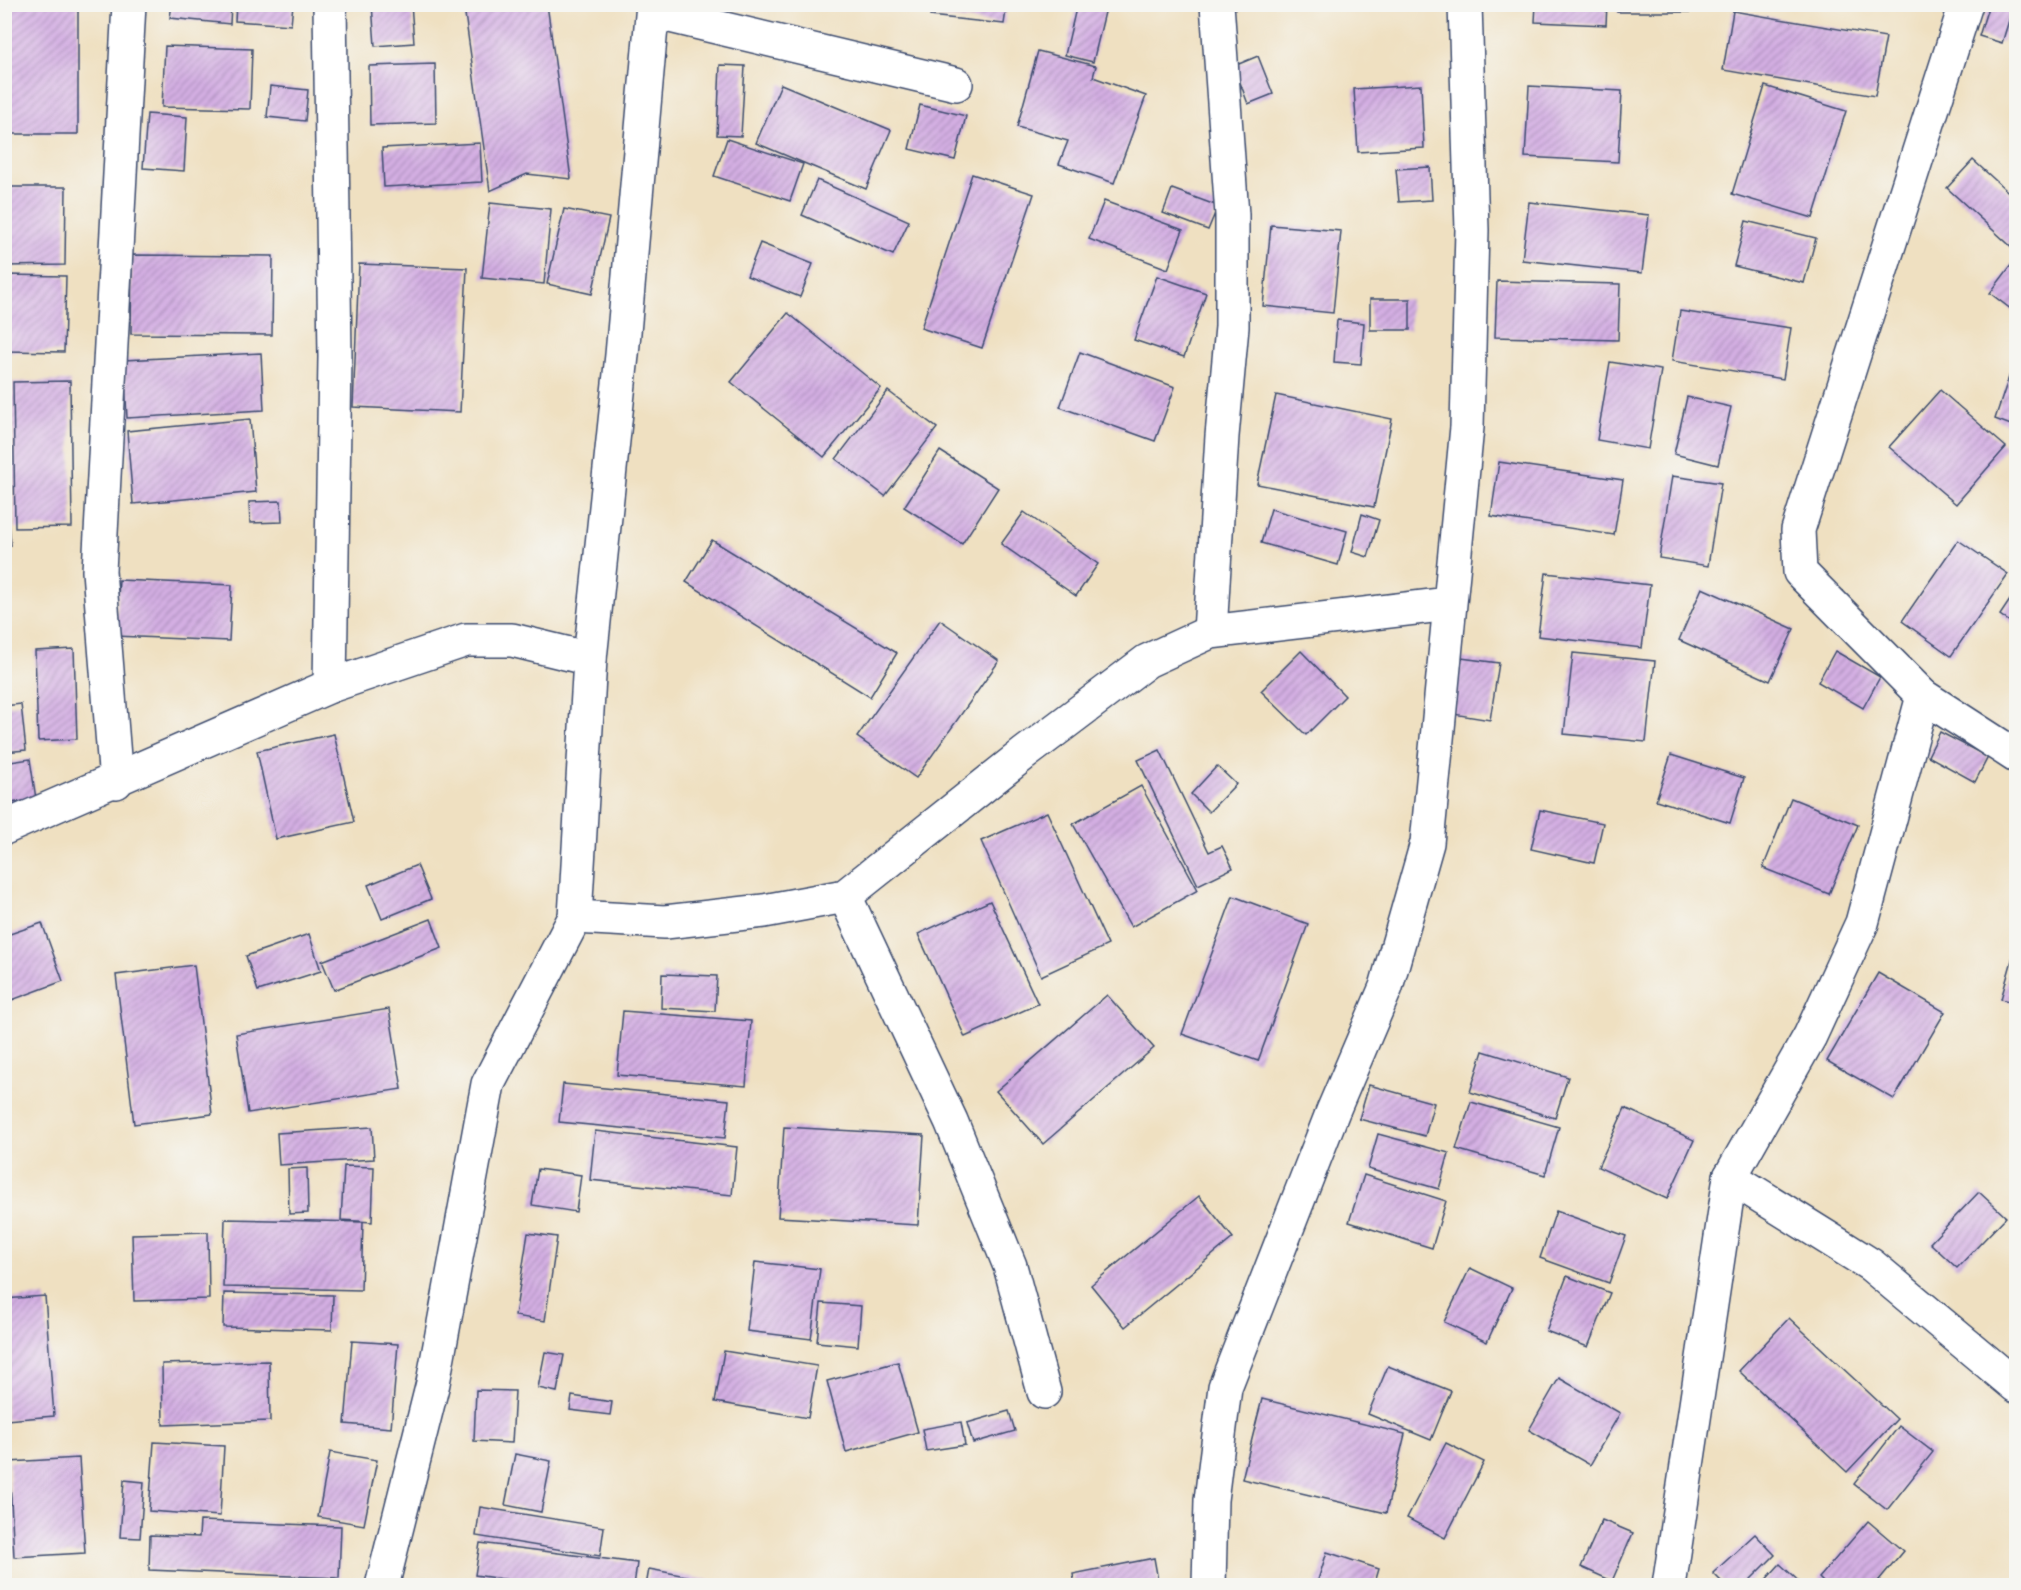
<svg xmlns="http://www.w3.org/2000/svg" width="2021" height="1590" viewBox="0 0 2021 1590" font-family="Dekko,sans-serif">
	<defs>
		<pattern id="building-hatch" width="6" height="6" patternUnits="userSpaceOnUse" patternTransform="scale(1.5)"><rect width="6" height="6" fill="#d4afe3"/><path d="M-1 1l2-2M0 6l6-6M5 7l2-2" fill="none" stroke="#ab8fbb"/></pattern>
	</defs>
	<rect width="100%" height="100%" fill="#f6f6f2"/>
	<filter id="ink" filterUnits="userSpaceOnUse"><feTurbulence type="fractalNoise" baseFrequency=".0167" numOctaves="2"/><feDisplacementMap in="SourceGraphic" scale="12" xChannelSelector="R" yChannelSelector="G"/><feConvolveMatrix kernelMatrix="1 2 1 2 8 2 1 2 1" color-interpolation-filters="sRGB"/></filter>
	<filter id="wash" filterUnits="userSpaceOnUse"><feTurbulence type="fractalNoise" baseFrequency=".008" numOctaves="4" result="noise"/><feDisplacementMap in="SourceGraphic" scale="24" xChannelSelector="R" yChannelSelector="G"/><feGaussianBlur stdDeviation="1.35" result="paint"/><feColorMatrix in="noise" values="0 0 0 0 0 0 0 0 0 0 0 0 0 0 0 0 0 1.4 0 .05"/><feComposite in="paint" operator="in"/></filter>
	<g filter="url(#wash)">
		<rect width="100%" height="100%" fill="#efe0c1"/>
		<g id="blocks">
			<g fill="url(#building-hatch)">
				<path d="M8 4H78V134H7Z"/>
				<path d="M172 4H231L230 24 170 18Z"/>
				<path d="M236 4H293L291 25 235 21Z"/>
				<path d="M372 4H411L414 43 375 46Z"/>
				<path d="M485 4H547L571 179 527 174 490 191 465 14Z"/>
				<path d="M931 4H1007L1004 24 930 16Z"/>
				<path d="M1077 4 1106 8 1093 62 1065 55Z"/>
				<path d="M1536 4H1607L1606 25 1535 22Z"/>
				<rect x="1617" y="4" width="77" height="8"/>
				<path d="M1989 4H2014L2002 43 1979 36Z"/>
				<path d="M1733 11 1886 37 1875 96 1723 70Z"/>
				<path d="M165 46 252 49 250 109 162 107Z"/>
				<path d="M1038 51 1096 66 1093 77 1146 96 1114 183 1059 164 1068 141 1017 127Z"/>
				<path d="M1258 56 1273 94 1248 104 1234 66Z"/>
				<path d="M435 64 436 123 370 125 369 66Z"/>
				<path d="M720 65 745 66 741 136 717 135Z"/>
				<path d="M781 84 891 130 866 189 756 143Z"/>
				<path d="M1421 85 1424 148 1358 152 1354 89Z"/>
				<path d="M270 86 308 90 305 121 267 117Z"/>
				<path d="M1529 86 1622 91 1618 162 1525 157Z"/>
				<path d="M1765 86 1846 111 1813 218 1732 194Z"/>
				<path d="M920 105 966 116 955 160 909 149Z"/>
				<path d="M147 114 187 117 184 171 143 168Z"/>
				<path d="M727 139 803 164 790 201 714 176Z"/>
				<path d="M480 143 482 182 384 187 382 148Z"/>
				<path d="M1973 160 2016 199V251L1947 188Z"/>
				<path d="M1430 167 1432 200 1399 202 1396 169Z"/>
				<path d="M972 174 1034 194 982 348 921 328Z"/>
				<path d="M817 180 909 221 893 255 802 215Z"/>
				<path d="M4 187H66L65 265 4 266Z"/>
				<path d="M1172 189 1218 206 1208 230 1163 213Z"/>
				<path d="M1104 201 1183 230 1168 269 1089 239Z"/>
				<path d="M1529 202 1649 215 1642 273 1522 260Z"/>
				<path d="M490 203 551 209 544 284 482 278Z"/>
				<path d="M564 209 609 218 592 294 547 284Z"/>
				<path d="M1746 221 1816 238 1804 283 1734 266Z"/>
				<path d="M1271 225 1341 231 1333 313 1263 306Z"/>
				<path d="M760 243 813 264 800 297 747 276Z"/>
				<path d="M132 255 273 256 272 335 131 334Z"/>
				<path d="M359 264 467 268 460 412 353 407Z"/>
				<path d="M2012 264 2016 267V313L1990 293Z"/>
				<path d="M4 275 66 276 64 352 4 351Z"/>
				<path d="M1157 276 1206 293 1184 357 1134 340Z"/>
				<path d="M1497 281 1620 284 1618 340 1495 337Z"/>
				<rect x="1370" y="299" width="40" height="31"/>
				<path d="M1680 311 1791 328 1783 379 1672 361Z"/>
				<path d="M788 313 881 388 824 457 731 382Z"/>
				<path d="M1337 320 1364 323 1361 364 1334 362Z"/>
				<path d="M1080 352 1175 387 1155 441 1060 407Z"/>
				<path d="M261 353 264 410 127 418 124 360Z"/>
				<path d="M2016 356V427L1995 419Z"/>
				<path d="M1610 362 1661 370 1648 449 1597 440Z"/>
				<path d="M70 381 72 527 15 528 13 382Z"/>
				<path d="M1940 390 2006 447 1956 504 1889 447Z"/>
				<path d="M888 391 937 428 885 496 836 459Z"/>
				<path d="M1276 395 1392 419 1374 507 1257 484Z"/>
				<path d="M1687 397 1731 407 1718 465 1674 454Z"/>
				<path d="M250 419 256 492 133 504 127 431Z"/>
				<path d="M940 451 998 488 962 544 904 507Z"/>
				<path d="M1499 462 1623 480 1614 535 1491 516Z"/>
				<path d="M4 466 11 546H4Z"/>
				<path d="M1672 476 1721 483 1708 566 1659 558Z"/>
				<path d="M281 501 282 522 250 523 249 502Z"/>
				<path d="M1271 509 1347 531 1338 565 1261 543Z"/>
				<path d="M1024 512 1098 564 1076 596 1001 544Z"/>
				<path d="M1362 514 1379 520 1368 557 1352 552Z"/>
				<path d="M712 540 897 653 870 697 686 582Z"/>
				<path d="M1958 540 2008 574 1951 656 1902 621Z"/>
				<path d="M1546 573 1650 585 1642 648 1538 636Z"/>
				<path d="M119 580 232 585 229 641 116 636Z"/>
				<path d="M1702 588 1794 629 1770 681 1679 640Z"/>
				<path d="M2016 591V626L2000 615Z"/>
				<path d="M940 620 999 661 916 778 857 737Z"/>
				<path d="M74 649 77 739 38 741 35 651Z"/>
				<path d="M1301 651 1345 696 1306 735 1261 691Z"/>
				<path d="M1835 651 1880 677 1863 708 1818 682Z"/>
				<path d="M1573 653 1655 661 1646 742 1564 734Z"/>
				<path d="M1461 658 1499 663 1490 720 1453 714Z"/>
				<path d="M21 704 26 750 4 752V706Z"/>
				<path d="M1940 732 1988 757 1975 782 1928 756Z"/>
				<path d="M334 734 354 822 276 839 257 751Z"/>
				<path d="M1160 750 1209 852 1222 846 1233 868 1198 885 1138 760Z"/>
				<path d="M1671 755 1744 778 1730 823 1656 800Z"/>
				<path d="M30 759 36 799 4 804V763Z"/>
				<path d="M1217 766 1236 784 1209 812 1191 794Z"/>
				<path d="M1141 786 1198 890 1131 927 1073 824Z"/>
				<path d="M1791 798 1858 825 1829 894 1763 868Z"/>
				<path d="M1540 810 1603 823 1594 863 1531 849Z"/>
				<path d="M1047 812 1108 945 1041 976 981 841Z"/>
				<path d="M417 865 431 899 382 919 368 885Z"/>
				<path d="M1233 896 1308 924 1258 1061 1182 1034Z"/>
				<path d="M990 901 1038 1004 965 1037 918 934Z"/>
				<path d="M431 919 442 948 334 990 322 961Z"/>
				<path d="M42 923 63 981 4 1003V936Z"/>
				<path d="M309 934 321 971 258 991 246 956Z"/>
				<path d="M2016 946V1003L2001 999Z"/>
				<path d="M194 965 212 1114 134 1124 116 975Z"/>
				<path d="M1878 973 1945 1012 1894 1099 1827 1061Z"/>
				<path d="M662 974 717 976 715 1011 661 1008Z"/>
				<path d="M1107 995 1154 1048 1043 1144 996 1091Z"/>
				<path d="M389 1009 402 1089 248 1113 236 1034Z"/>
				<path d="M623 1011 751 1021 746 1086 617 1075Z"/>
				<path d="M1483 1051 1568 1077 1555 1118 1470 1092Z"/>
				<path d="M563 1084 729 1100 725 1138 559 1122Z"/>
				<path d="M1369 1085 1434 1103 1425 1136 1359 1119Z"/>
				<path d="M1471 1102 1559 1127 1545 1175 1456 1149Z"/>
				<path d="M1625 1108 1694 1140 1667 1199 1598 1167Z"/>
				<path d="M372 1127 374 1159 279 1165 277 1133Z"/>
				<path d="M784 1127 924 1135 918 1225 778 1217Z"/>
				<path d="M595 1131 737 1147 732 1195 590 1180Z"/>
				<path d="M1378 1134 1449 1153 1439 1189 1368 1169Z"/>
				<path d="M344 1166 374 1167 372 1222 341 1220Z"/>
				<path d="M307 1168 308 1213 289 1214 288 1169Z"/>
				<path d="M538 1169 581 1175 576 1212 532 1205Z"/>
				<path d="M1364 1175 1446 1201 1432 1248 1349 1222Z"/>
				<path d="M1979 1192 2006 1217 1957 1268 1930 1243Z"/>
				<path d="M1199 1196 1233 1238 1125 1327 1091 1285Z"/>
				<path d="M1556 1211 1626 1236 1609 1283 1540 1258Z"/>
				<path d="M225 1219 363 1222 361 1290 223 1287Z"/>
				<path d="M208 1232 209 1299 134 1301 132 1234Z"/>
				<path d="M528 1233 557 1237 545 1321 515 1316Z"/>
				<path d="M755 1262 820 1269 811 1339 747 1331Z"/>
				<path d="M1470 1268 1512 1288 1487 1342 1444 1322Z"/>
				<path d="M1567 1276 1610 1293 1588 1347 1546 1331Z"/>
				<path d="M224 1293 333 1295 332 1330 223 1327Z"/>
				<path d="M45 1296 54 1416 6 1420 4 1299Z"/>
				<path d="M821 1303 861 1306 858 1346 817 1342Z"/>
				<path d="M1789 1318 1897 1419 1847 1472 1739 1371Z"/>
				<path d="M352 1341 398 1344 391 1428 345 1424Z"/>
				<path d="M724 1351 817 1366 808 1418 715 1402Z"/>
				<path d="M545 1352 564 1355 557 1392 538 1388Z"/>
				<path d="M269 1361 270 1421 163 1425 162 1364Z"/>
				<path d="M898 1362 918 1432 846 1452 827 1381Z"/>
				<path d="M1388 1366 1451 1391 1431 1440 1368 1414Z"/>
				<path d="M1559 1378 1620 1413 1590 1465 1529 1430Z"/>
				<path d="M476 1390 515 1391 512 1443 474 1441Z"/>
				<path d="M572 1396 612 1402 610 1415 570 1410Z"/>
				<path d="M1262 1399 1405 1434 1386 1513 1242 1479Z"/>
				<path d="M1009 1411 1015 1431 973 1443 967 1423Z"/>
				<path d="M961 1422 965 1445 926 1451 922 1429Z"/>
				<path d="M1899 1426 1933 1452 1887 1510 1854 1484Z"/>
				<path d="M154 1442 224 1446 220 1516 149 1511Z"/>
				<path d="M1446 1443 1484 1462 1445 1538 1407 1518Z"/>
				<path d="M330 1452 377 1460 364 1525 318 1517Z"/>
				<path d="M515 1454 551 1461 541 1512 505 1505Z"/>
				<path d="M79 1458 85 1553 14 1557 9 1462Z"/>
				<path d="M124 1480 144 1482 140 1538 120 1537Z"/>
				<path d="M480 1507 604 1527 600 1556 476 1536Z"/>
				<path d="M1602 1520 1633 1533 1612 1581 1581 1567Z"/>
				<path d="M200 1521 341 1526 339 1578 149 1570 150 1535 199 1537Z"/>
				<path d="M1868 1521 1903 1551 1874 1586H1827L1819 1578Z"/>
				<path d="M1755 1534 1775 1555 1744 1586H1726L1713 1573Z"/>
				<path d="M480 1543 637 1563 634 1586H553L475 1575Z"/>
				<path d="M1327 1552 1379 1569 1374 1586H1316Z"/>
				<path d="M1154 1558 1159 1586H1075L1073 1574Z"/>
				<path d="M1780 1564 1804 1586H1760Z"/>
				<path d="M649 1569 718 1582 717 1586H646Z"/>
			</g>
		</g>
	</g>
	<g filter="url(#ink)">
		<use href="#blocks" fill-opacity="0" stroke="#3b4a6d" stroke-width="1.5"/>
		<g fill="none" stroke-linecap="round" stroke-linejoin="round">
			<g stroke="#3b4a6d" stroke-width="36">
				<g id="minor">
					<path d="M1966 4 1798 530 1800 572 1923 696 2016 756"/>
					<path d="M653 12 956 84"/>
					<path d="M1210 632 1222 436 1232 327V215L1217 4"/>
					<path d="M330 686 335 357 330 4"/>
					<path d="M116 782 99 571 129 4"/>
					<path d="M4 828 330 686 466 640H512L590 659"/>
					<path d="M845 896 951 1121 1010 1266 1044 1392"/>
					<path d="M575 917 665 922 764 911 845 896 1025 753 1147 661 1210 632 1449 604"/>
					<path d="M1730 1177 1871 1265 2016 1386"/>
					<path d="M382 1586 433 1383 488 1084 575 917 590 659 622 355 653 4"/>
					<path d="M1209 1586 1211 1500 1225 1387 1333 1111 1386 987 1427 843 1467 427 1472 230 1465 4"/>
					<path d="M1669 1586 1730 1177 1810 1036 1862 923 1923 696"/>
				</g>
			</g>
			<use href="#minor" stroke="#fff" stroke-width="33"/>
		</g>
	</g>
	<rect width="2021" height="1590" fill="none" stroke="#f6f6f2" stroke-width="24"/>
</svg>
